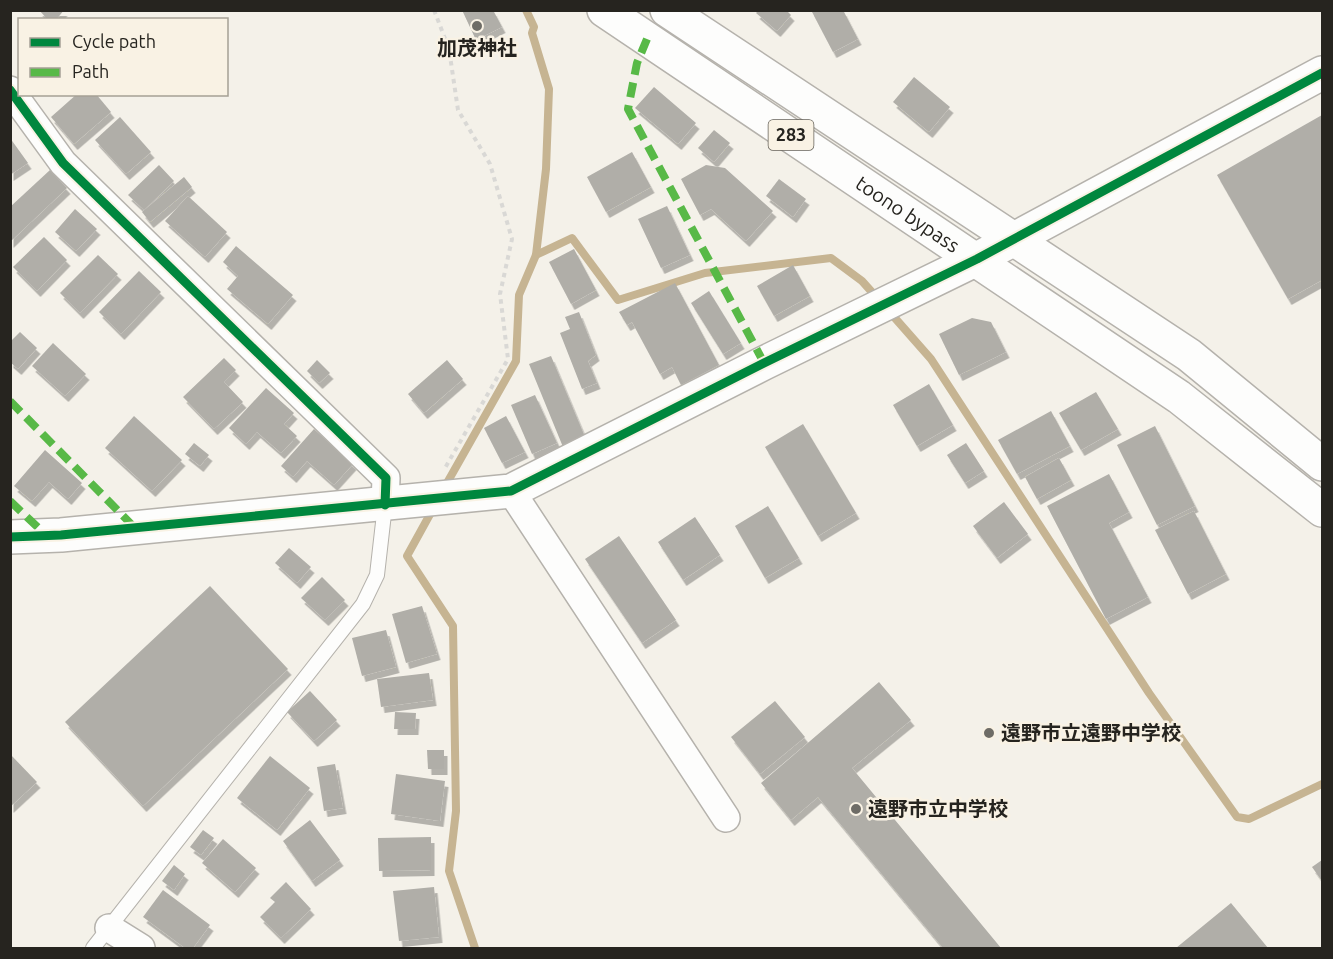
<svg xmlns="http://www.w3.org/2000/svg" width="1333" height="959" viewBox="0 0 1333 959" font-family="Ubuntu,'Noto Sans JP',sans-serif">
	<defs>
		<filter id="shadow"><feDropShadow dx="3.5" dy="6" stdDeviation="0" flood-color="#0004"/></filter>
	</defs>
	<rect width="100%" height="100%" fill="#f4f1e9"/>
	<g fill="none" stroke-linecap="round" stroke-linejoin="round">
		<g stroke="#c6b492" stroke-width="8">
			<path d="M536 255 572 238 618 300 705 273 831 258 862 281 879 300"/>
			<path d="M887 309 931 359 1149 693 1237 817 1249 819 1322 784"/>
			<path d="M443 490 516 361 519 295 536 255 546 169 549 89 532 33 534 27 526 10"/>
			<path d="M434 507 407 556 453 626 456 811 449 871 475 948"/>
		</g>
	</g>
	<g fill="#b0aea8" filter="url(#shadow)">
		<path d="M39 10H64L56 20H48Z"/>
		<path d="M462 10H493L502 27 476 40Z"/>
		<path d="M759 10H786L791 15 777 31 756 13Z"/>
		<path d="M811 10H843L858 39 833 52Z"/>
		<path d="M914 77 950 107 929 132 893 102Z"/>
		<path d="M654 87 696 123 678 144 635 108Z"/>
		<path d="M77 94H96L111 112 74 144 51 117Z"/>
		<path d="M1322 115V280L1288 299 1217 175Z"/>
		<path d="M120 117 151 152 126 174 95 140Z"/>
		<path d="M714 130 730 143 714 162 698 148Z"/>
		<path d="M10 138 28 163 10 175Z"/>
		<path d="M632 152 651 187 606 212 587 177Z"/>
		<path d="M159 165 174 181 144 210 128 195Z"/>
		<path d="M706 165 725 168 773 211 746 241 711 209 700 215 681 179Z"/>
		<path d="M50 170 67 188 10 242V207Z"/>
		<path d="M184 177 192 187 150 222 142 212Z"/>
		<path d="M779 179 806 199 793 217 766 196Z"/>
		<path d="M188 196 227 232 205 257 165 221Z"/>
		<path d="M667 206 690 255 661 268 638 219Z"/>
		<path d="M75 209 97 229 76 251 55 232Z"/>
		<path d="M44 237 67 260 37 291 13 267Z"/>
		<path d="M236 246 293 295 268 324 227 289 238 276 223 262Z"/>
		<path d="M574 249 596 290 571 304 549 262Z"/>
		<path d="M98 255 118 274 80 313 60 293Z"/>
		<path d="M793 265 810 296 774 316 757 286Z"/>
		<path d="M139 271 161 292 121 334 99 312Z"/>
		<path d="M675 283 719 365 681 385 672 367 660 374 632 322 627 325 619 312Z"/>
		<path d="M709 291 741 343 723 354 691 303Z"/>
		<path d="M579 312 596 355 588 361 597 383 582 389 560 333 570 329 565 317Z"/>
		<path d="M972 318 991 322 1006 352 959 375 939 334Z"/>
		<path d="M20 332 37 348 18 369 10 362V342Z"/>
		<path d="M53 343 86 374 65 396 32 366Z"/>
		<path d="M551 356 585 437 563 447 529 364Z"/>
		<path d="M224 358 236 370 224 382 243 402 214 429 183 397Z"/>
		<path d="M317 360 330 373 319 383 307 371Z"/>
		<path d="M447 360 463 379 424 413 408 394Z"/>
		<path d="M929 384 953 425 917 446 893 405Z"/>
		<path d="M266 388 294 413 284 424 297 436 281 453 257 432 246 444 229 428Z"/>
		<path d="M1096 392 1118 429 1081 450 1059 413Z"/>
		<path d="M535 395 557 443 532 454 511 405Z"/>
		<path d="M1051 411 1070 446 1017 474 998 440Z"/>
		<path d="M134 416 182 460 152 491 105 448Z"/>
		<path d="M506 416 525 452 502 463 484 428Z"/>
		<path d="M803 424 856 513 818 536 765 447Z"/>
		<path d="M1155 426 1195 506 1157 525 1117 445Z"/>
		<path d="M314 429 353 464 334 485 307 461 293 477 281 466Z"/>
		<path d="M194 443 209 455 200 466 185 454Z"/>
		<path d="M966 443 984 471 965 483 947 455Z"/>
		<path d="M45 450 82 483 68 499 49 482 32 501 14 486Z"/>
		<path d="M1059 458 1071 480 1037 499 1025 477Z"/>
		<path d="M1109 474 1129 512 1109 523 1148 597 1106 619 1047 506Z"/>
		<path d="M1004 502 1028 534 997 558 973 526Z"/>
		<path d="M768 506 799 558 765 578 735 526Z"/>
		<path d="M1194 511 1226 574 1188 594 1155 530Z"/>
		<path d="M695 517 720 555 683 580 658 542Z"/>
		<path d="M619 536 676 620 642 643 585 559Z"/>
		<path d="M289 548 311 567 297 583 275 563Z"/>
		<path d="M322 577 345 600 325 620 301 598Z"/>
		<path d="M210 586 288 669 143 806 65 722Z"/>
		<path d="M422 606 437 654 406 663 392 614Z"/>
		<path d="M386 630 396 667 362 676 352 638Z"/>
		<path d="M429 673 433 700 381 707 377 679Z"/>
		<path d="M879 682 911 720 852 768 1001 948H943L818 797 791 820 761 783Z"/>
		<path d="M310 691 337 720 314 741 287 712Z"/>
		<path d="M775 701 805 737 760 774 731 737Z"/>
		<path d="M395 712 416 713 415 729H394Z"/>
		<path d="M427 750H444V769H428Z"/>
		<path d="M10 754 37 782 10 807Z"/>
		<path d="M270 756 310 788 277 830 237 798Z"/>
		<path d="M335 764 343 808 324 811 317 767Z"/>
		<path d="M396 774 445 781 440 821 391 814Z"/>
		<path d="M310 820 340 860 312 881 283 841Z"/>
		<path d="M203 830 214 838 201 855 190 847Z"/>
		<path d="M431 837V870L379 871 378 838Z"/>
		<path d="M223 839 256 868 235 892 202 863Z"/>
		<path d="M1322 860V881L1312 867Z"/>
		<path d="M174 865 185 874 174 890 162 881Z"/>
		<path d="M286 882 311 909 281 938 260 917 275 902 270 898Z"/>
		<path d="M434 887 439 937 399 941 393 891Z"/>
		<path d="M163 890 210 925 193 948H185L143 917Z"/>
		<path d="M1231 903 1268 948H1176Z"/>
	</g>
	<g fill="none" stroke-linecap="round" stroke-linejoin="round">
		<g stroke="#b5b2ac" stroke-width="16">
			<path id="lane" d="M93 948 363 604 377 575 385 505"/>
		</g>
		<g stroke="#b5b2ac" stroke-width="30">
			<g id="street">
				<path d="M10 90 63 163 386 478 385 505"/>
				<path d="M511 491 726 818"/>
				<path d="M109 928 141 948"/>
			</g>
		</g>
		<g stroke="#b5b2ac" stroke-width="36">
			<path id="secondary" d="M10 537 61 535 511 491 764 363 977 259 1322 73"/>
		</g>
		<g stroke="#b5b2ac" stroke-width="36">
			<g id="highway">
				<path id="s1" d="M604 10 1179 397 1322 510"/>
				<path d="M667 10 1189 355 1322 464"/>
			</g>
		</g>
		<path stroke="#d9d8d5" stroke-width="4" stroke-dasharray="4.5 4.5" stroke-linecap="butt" d="M434 10 449 49 458 110 490 164 512 239 500 294 508 359 445 468"/>
		<use href="#lane" stroke="#fdfdfc" stroke-width="14"/>
		<use href="#street" stroke="#fdfdfc" stroke-width="27"/>
		<use href="#secondary" stroke="#fdfdfc" stroke-width="33"/>
		<use href="#highway" stroke="#fdfdfc" stroke-width="33"/>
		<g stroke="#58b947" stroke-width="8" stroke-dasharray="15 8" stroke-linecap="butt">
			<path d="M647 39 637 63 628 109 764 363"/>
			<path d="M10 401 135 528"/>
			<path d="M10 501 46 535"/>
		</g>
		<g stroke="#f9f2e4" stroke-width="13">
			<g id="cycleway">
				<path d="M10 90 63 163 386 478 385 505"/>
				<path d="M10 537 61 535 511 491 764 363 977 259 1322 73"/>
			</g>
		</g>
		<use href="#cycleway" stroke="#00873e" stroke-width="9"/>
	</g>
	<g fill="#6e6c66" stroke="#f9f2e4" stroke-width="2">
		<circle cx="477" cy="26" r="6"/>
		<circle cx="989" cy="733" r="6"/>
		<circle cx="856" cy="809" r="6"/>
	</g>
	<g text-anchor="middle" stroke-width="5" stroke-linejoin="round" paint-order="stroke">
		<rect fill="#f9f2e4" stroke="#65625a" stroke-width="1.5" x="768.5" y="120" width="45" height="30" rx="4.5"/>
		<g font-size="18" font-weight="bold" fill="#26241f">
			<text x="791" y="141">283</text>
		</g>
		<g font-size="20" font-weight="bold" fill="#26241f" stroke="#f9f2e4" text-anchor="start">
			<text x="477" y="55" text-anchor="middle">加茂神社</text>
			<text x="1001" y="740">遠野市立遠野中学校</text>
			<text x="868" y="816">遠野市立中学校</text>
		</g>
		<g font-size="20" fill="#26241f" stroke="#f9f2e4">
			<text dy="7" stroke="none"><textPath href="#s1" startOffset="366">toono bypass</textPath></text>
		</g>
	</g>
	<rect width="1333" height="959" fill="none" stroke="#26241f" stroke-width="24"/>
	<rect x="18" y="18" width="210" height="78" fill="#f9f2e4" stroke="#a5a095" stroke-width="1.5"/>
	<rect x="30" y="38" width="30" height="9" fill="#00873e" stroke="#a5a095" stroke-width="1.5"/>
	<text x="72" y="48" font-size="18" fill="#26241f">Cycle path</text>
	<rect x="30" y="68" width="30" height="9" fill="#58b947" stroke="#a5a095" stroke-width="1.5"/>
	<text x="72" y="78" font-size="18" fill="#26241f">Path</text>
</svg>
